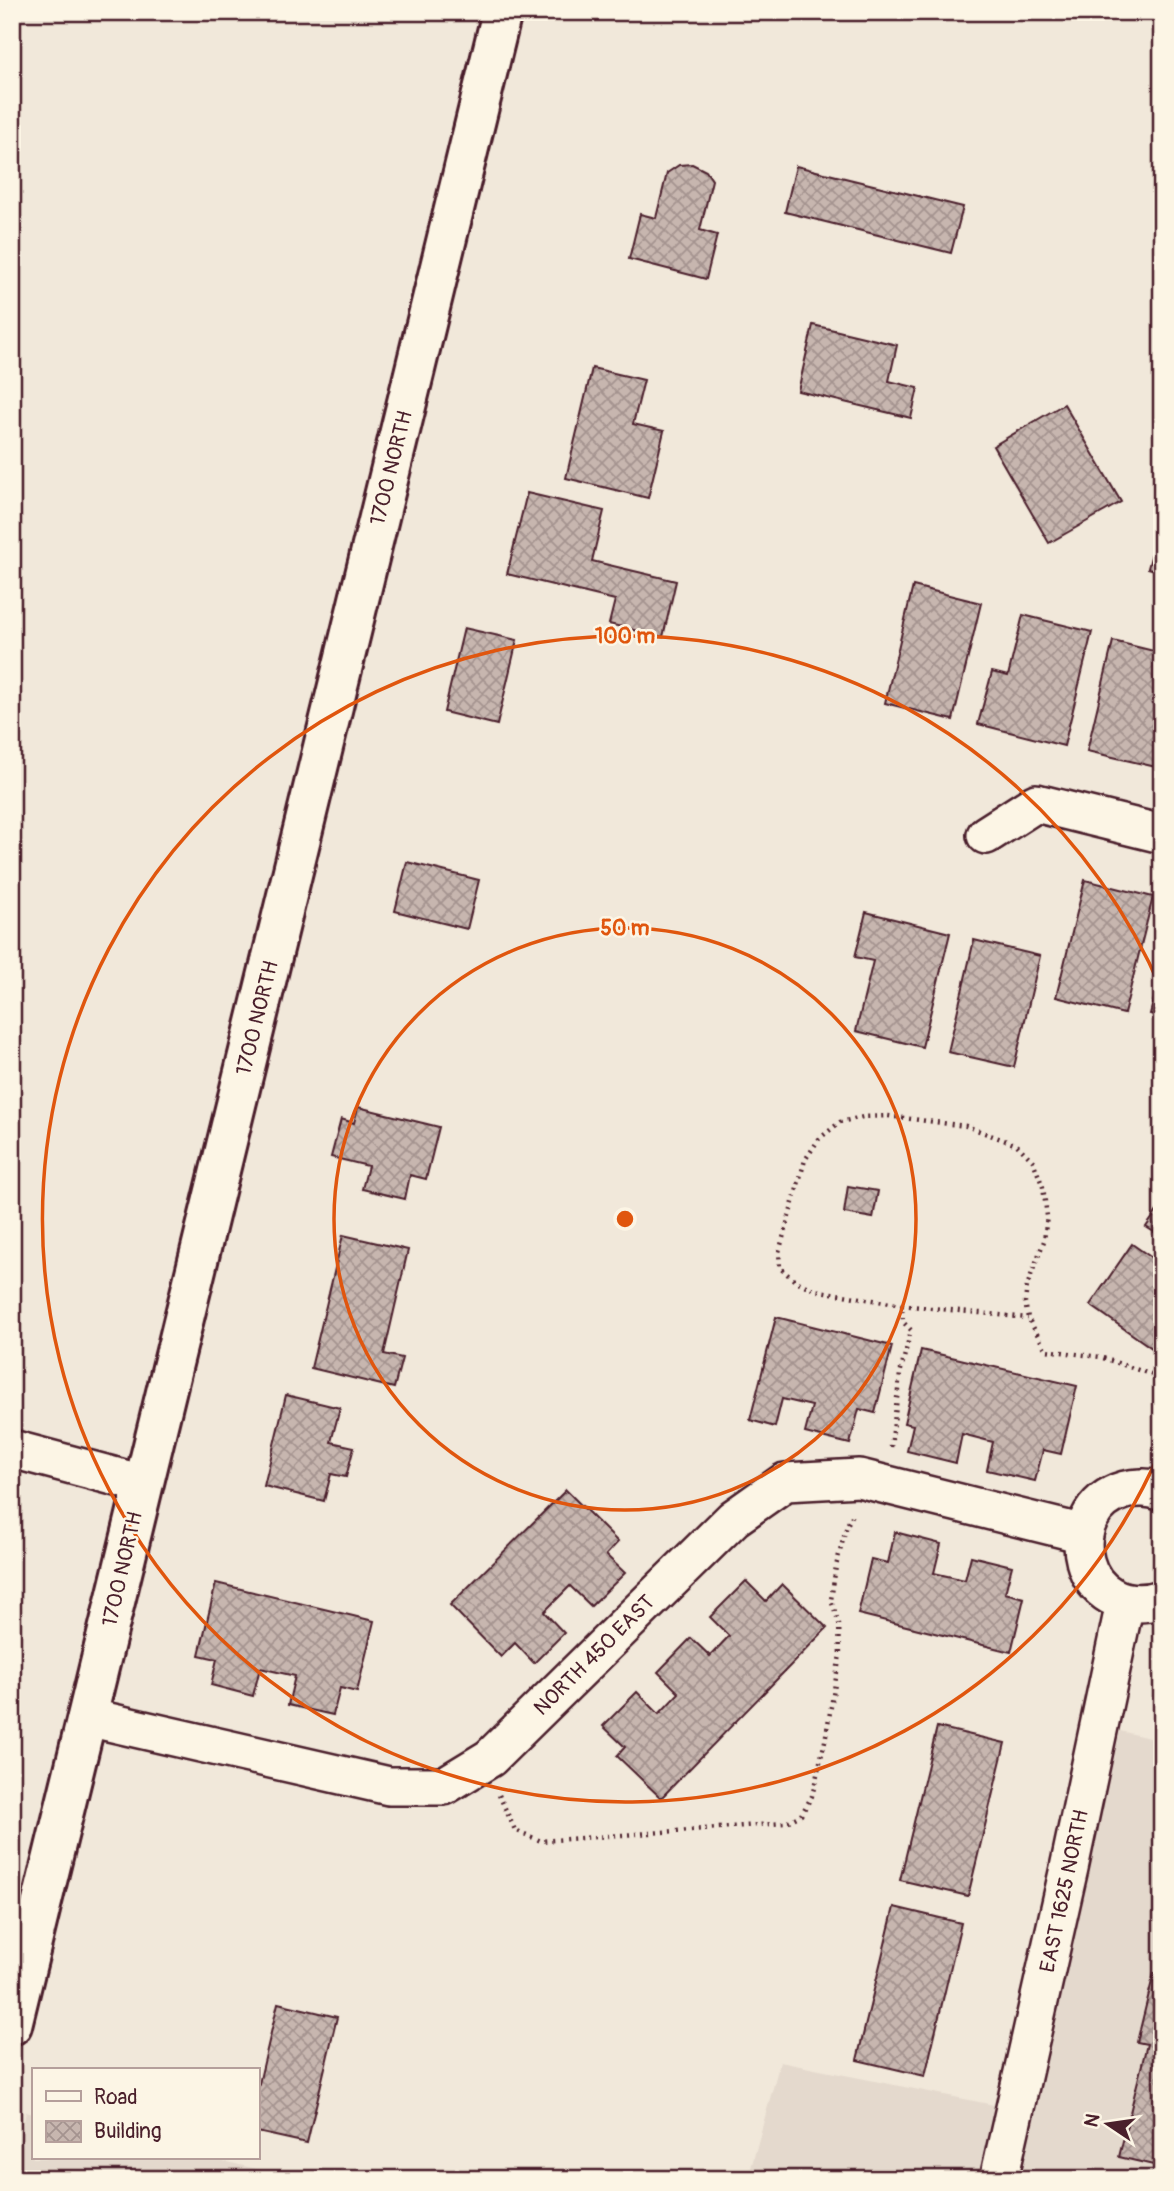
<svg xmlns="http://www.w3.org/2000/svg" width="1174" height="2191" viewBox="0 0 1174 2191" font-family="Pangolin,sans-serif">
	<defs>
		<pattern id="building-cross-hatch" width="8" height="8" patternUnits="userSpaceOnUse" patternTransform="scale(1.75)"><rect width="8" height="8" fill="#c7b6af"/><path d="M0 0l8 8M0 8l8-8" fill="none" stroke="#a4938f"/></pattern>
	</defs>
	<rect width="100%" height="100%" fill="#f1e8da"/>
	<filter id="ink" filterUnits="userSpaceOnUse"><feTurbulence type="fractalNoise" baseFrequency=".0143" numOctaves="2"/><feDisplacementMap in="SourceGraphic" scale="14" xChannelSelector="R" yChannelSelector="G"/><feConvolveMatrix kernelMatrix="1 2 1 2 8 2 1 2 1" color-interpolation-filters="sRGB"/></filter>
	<g filter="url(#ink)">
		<g fill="#e4d9cd">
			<path d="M1120 1731 1162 1741V2179H1018Z"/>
			<path d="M780 2062 999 2106 981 2179H748Z"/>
			<path d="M26 2112 33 2114V2158H211L296 2179H12V2170Z"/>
		</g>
		<g fill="url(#building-cross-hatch)" stroke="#4a1f2b" stroke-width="2">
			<path d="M692 164 706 171 712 180 700 230 717 235 706 279 629 259 640 214 656 218 667 173 679 165Z"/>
			<path d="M796 166 963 207 951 253 785 212Z"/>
			<path d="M813 325 897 345 889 381 918 388 911 418 798 391Z"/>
			<path d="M592 368 644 380 633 424 664 431 648 498 566 478Z"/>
			<path d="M1064 404 1121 502 1049 543 993 446Z"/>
			<path d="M527 493 604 511 592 561 676 581 663 637 609 624 615 600 507 574Z"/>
			<path d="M1159 527 1162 528V572L1148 568Z"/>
			<path d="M913 586 981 603 953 720 885 703Z"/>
			<path d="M1023 615 1092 632 1064 746 978 724 992 672 1008 676Z"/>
			<path d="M464 628 517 640 497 725 444 712Z"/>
			<path d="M1113 641 1162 653V741L1156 767 1087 751Z"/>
			<path d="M407 862 479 880 467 929 395 911Z"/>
			<path d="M1085 880 1153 897 1124 1014 1056 997Z"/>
			<path d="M866 912 950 933 922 1047 856 1031 873 961 855 957Z"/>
			<path d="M974 940 1040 956 1014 1067 948 1052Z"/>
			<path d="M1162 968V1017L1150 1014Z"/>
			<path d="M358 1107 439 1127 426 1179 410 1175 405 1199 362 1189 368 1166 331 1157 341 1119 354 1123Z"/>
			<path d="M848 1186 878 1191 873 1218 844 1213Z"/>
			<path d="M1162 1204V1237L1146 1227Z"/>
			<path d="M343 1235 408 1250 384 1354 402 1358 394 1388 311 1368Z"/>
			<path d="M1132 1244 1162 1265V1355L1090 1305Z"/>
			<path d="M776 1317 892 1346 875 1413 859 1409 850 1444 805 1433 812 1406 782 1399 775 1427 750 1420Z"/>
			<path d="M921 1350 1077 1386 1061 1454 1043 1450 1035 1481 987 1470 993 1442 962 1434 956 1463 907 1451 913 1425 904 1423Z"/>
			<path d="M286 1395 340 1408 331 1442 354 1447 346 1477 331 1474 324 1501 264 1486Z"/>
			<path d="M566 1490 618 1542 606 1555 625 1573 591 1606 570 1586 544 1612 564 1633 534 1663 515 1643 501 1657 450 1605Z"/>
			<path d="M895 1532 941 1544 934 1573 965 1580 971 1556 1012 1566 1005 1593 1024 1598 1011 1652 858 1614 871 1559 888 1563Z"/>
			<path d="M746 1581 766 1601 782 1584 827 1628 661 1798 617 1756 625 1747 603 1726 637 1692 659 1714 679 1693 658 1672 691 1638 710 1656 729 1636 710 1617Z"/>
			<path d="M216 1583 374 1621 357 1692 340 1688 333 1715 288 1705 295 1676 260 1668 253 1696 211 1685 217 1659 199 1655Z"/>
			<path d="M937 1727 1005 1743 968 1896 900 1880Z"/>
			<path d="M894 1907 961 1923 925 2076 857 2060Z"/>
			<path d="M1154 1973 1162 1975V2167L1119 2157 1147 2044 1137 2042Z"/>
			<path d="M278 2003 337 2017 307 2143 257 2132V2092Z"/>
		</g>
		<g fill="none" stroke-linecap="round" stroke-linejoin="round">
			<g stroke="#4a1f2b" stroke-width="42">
				<g id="minor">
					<path d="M986 835 1036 803 1162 834"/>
					<path d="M12 1449 143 1484"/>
					<path d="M1162 1492C1151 1487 1136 1487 1125 1490 1054 1510 1078 1625 1162 1599"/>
					<path d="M87 1717 389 1786H444L490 1758 734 1518 785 1482 859 1478 1084 1534"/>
					<path d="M999 2179 1069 1868 1125 1603"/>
				</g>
			</g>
			<g stroke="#4a1f2b" stroke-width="44">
				<path id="tertiary" d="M12 2025 502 12"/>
			</g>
			<g stroke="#4a1f2b" stroke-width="4.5" stroke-dasharray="2 5" stroke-linecap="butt">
				<path d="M902 1305 1028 1318"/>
				<path d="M891 1447 900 1374 911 1330 903 1322 902 1305 814 1290 794 1280 780 1268 779 1252 805 1160 819 1139 840 1122 863 1117 888 1116 966 1126 1017 1145 1033 1161 1043 1187 1047 1216 1044 1241 1027 1286 1025 1302 1028 1318 1046 1350 1100 1357 1162 1378"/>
				<path d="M499 1795 515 1830 541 1841 785 1823 801 1815 812 1796 825 1741 840 1655 839 1624 831 1600 836 1566 847 1525 852 1516"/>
			</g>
			<use href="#minor" stroke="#fcf5e5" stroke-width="37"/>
			<use href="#tertiary" stroke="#fcf5e5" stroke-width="38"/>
		</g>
	</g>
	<g fill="none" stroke="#e0560e" stroke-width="3.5">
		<circle cx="625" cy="1219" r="291"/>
		<path d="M1162 1447A583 583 0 1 1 1162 991"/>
	</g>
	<g text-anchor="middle" stroke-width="5" stroke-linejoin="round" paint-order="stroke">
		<g font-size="21" fill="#4a1f2b" stroke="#fcf5e5">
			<text transform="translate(391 468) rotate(-76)" y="7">1700 NORTH</text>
			<text transform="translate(257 1018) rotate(-76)" y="7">1700 NORTH</text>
			<text transform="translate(122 1569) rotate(-77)" y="7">1700 NORTH</text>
			<text transform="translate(594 1655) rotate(-45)" y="7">NORTH 450 EAST</text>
			<text transform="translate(1064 1891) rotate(-78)" y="7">EAST 1625 NORTH</text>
		</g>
	</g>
	<circle cx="625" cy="1219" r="10" fill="#e0560e" stroke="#fcf5e5" stroke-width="3.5"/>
	<g font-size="21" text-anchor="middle" font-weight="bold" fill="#e0560e" stroke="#fcf5e5" stroke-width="5" stroke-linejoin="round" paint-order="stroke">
		<text x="625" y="643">100 m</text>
		<text x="625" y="935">50 m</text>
	</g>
	<rect width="1174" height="2191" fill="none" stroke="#fcf5e5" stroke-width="42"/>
	<rect x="21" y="21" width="1132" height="2149" fill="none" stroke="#4a1f2b" stroke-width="2.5" filter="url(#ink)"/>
	<rect x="32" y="2068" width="228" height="91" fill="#fcf5e5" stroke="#b59f9b" stroke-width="2"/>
	<rect x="46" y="2091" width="35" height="10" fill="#fcf5e5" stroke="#b59f9b" stroke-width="2"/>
	<text x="94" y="2104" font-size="21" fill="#4a1f2b">Road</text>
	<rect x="46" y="2121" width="35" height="21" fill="url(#building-cross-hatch)" stroke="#b59f9b" stroke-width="2"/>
	<text x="94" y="2138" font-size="21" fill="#4a1f2b">Building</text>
	<g transform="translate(1108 2124) rotate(283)" stroke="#fcf5e5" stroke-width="5" paint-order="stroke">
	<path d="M0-5L12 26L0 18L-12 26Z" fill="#4a1f2b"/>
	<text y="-10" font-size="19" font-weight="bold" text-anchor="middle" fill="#4a1f2b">N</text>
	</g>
</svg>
